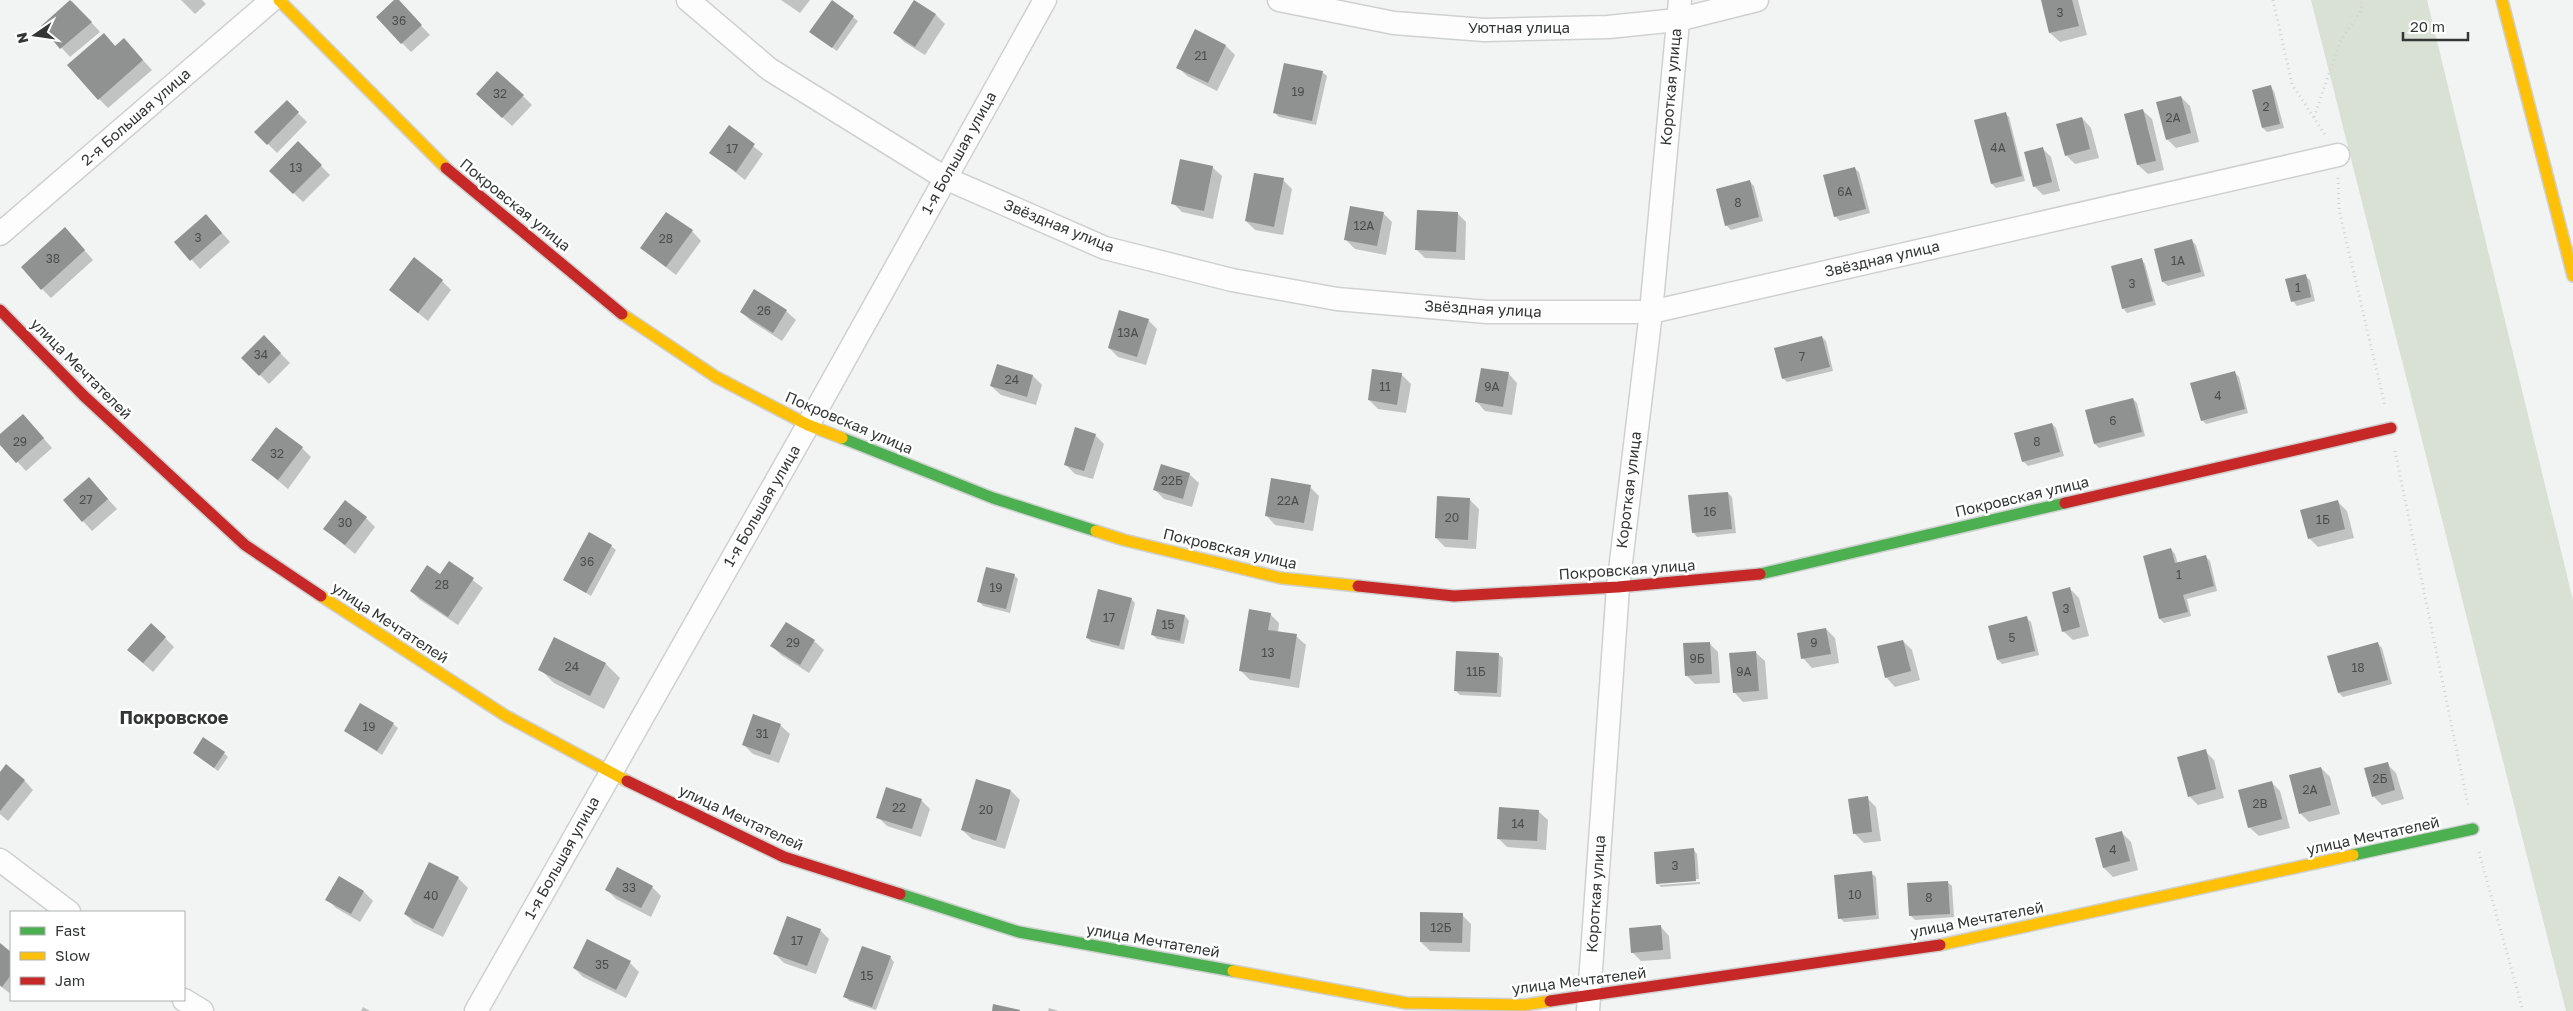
<svg xmlns="http://www.w3.org/2000/svg" width="2573" height="1011" viewBox="0 0 2573 1011" font-family="'Golos Text',sans-serif">
	<rect width="100%" height="100%" fill="#f1f4f3"/>
	<path fill="#d8e1d4" d="M2311 0H2427L2573 600V1011H2566Z"/>
	<g fill="#0003">
		<path d="M181 0H202L206 4 195 14Z"/>
		<path d="M396 0 430 35 411 52 402 43Z"/>
		<path d="M781 0H810L800 13Z"/>
		<path d="M2042 0H2078L2087 35 2060 42 2050 33Z"/>
		<path d="M72 1 100 32 70 57 42 26Z"/>
		<path d="M832 1 858 21 837 51 811 32Z"/>
		<path d="M915 2 936 15 945 24 925 55 904 42 895 33Z"/>
		<path d="M1196 31 1226 46 1235 55 1217 91 1187 76 1178 67Z"/>
		<path d="M116 47 133 49 152 70 108 108 99 99Z"/>
		<path d="M1322 72 1327 76 1316 125 1279 117 1275 113Z"/>
		<path d="M2270 86 2274 91 2284 128 2267 132 2263 128Z"/>
		<path d="M523 96 532 105 512 126 487 103Z"/>
		<path d="M2181 97 2190 106 2199 142 2176 148 2167 139Z"/>
		<path d="M287 102 307 122 277 153 256 132Z"/>
		<path d="M2142 110 2152 119 2164 170 2148 174 2138 165Z"/>
		<path d="M2005 113 2009 117 2025 181 1996 188 1992 184Z"/>
		<path d="M2082 118 2091 128 2099 158 2075 164 2066 155Z"/>
		<path d="M729 127 763 154 745 180 711 153Z"/>
		<path d="M298 143 330 175 303 202 271 171Z"/>
		<path d="M2042 148 2051 157 2060 191 2043 195 2034 186Z"/>
		<path d="M1212 167 1222 176 1213 219 1182 212 1173 203Z"/>
		<path d="M1854 168 1859 172 1870 213 1840 221 1835 216Z"/>
		<path d="M1283 180 1292 189 1283 235 1255 230 1246 221Z"/>
		<path d="M1750 182 1754 186 1763 221 1731 230 1726 225Z"/>
		<path d="M1383 213 1392 222 1386 255 1355 249 1346 240Z"/>
		<path d="M1457 213 1466 222 1465 260 1425 258 1416 249Z"/>
		<path d="M215 225 230 242 200 269 176 242Z"/>
		<path d="M692 231 701 241 676 275 641 248Z"/>
		<path d="M74 238 93 260 51 298 42 289Z"/>
		<path d="M2192 241 2196 245 2205 276 2168 286 2163 282Z"/>
		<path d="M2141 259 2145 264 2156 305 2127 313 2123 308Z"/>
		<path d="M2305 276 2310 280 2315 301 2297 306 2293 301Z"/>
		<path d="M442 281 451 290 428 321 390 290Z"/>
		<path d="M786 311 796 320 782 341 751 321 741 312Z"/>
		<path d="M1148 320 1157 329 1146 365 1118 357 1109 348Z"/>
		<path d="M264 337 290 363 269 384 243 358Z"/>
		<path d="M1822 337 1826 341 1833 371 1787 382 1783 378Z"/>
		<path d="M2234 372 2239 377 2248 413 2206 424 2202 420Z"/>
		<path d="M1508 373 1517 383 1512 415 1485 411 1476 401Z"/>
		<path d="M1401 374 1411 384 1406 413 1378 409 1369 400Z"/>
		<path d="M1033 376 1042 385 1036 405 1001 395 991 386Z"/>
		<path d="M2133 399 2137 403 2145 436 2099 448 2095 444Z"/>
		<path d="M2052 424 2056 428 2064 456 2028 466 2023 461Z"/>
		<path d="M32 425 52 448 26 471 0 443V436Z"/>
		<path d="M1095 435 1104 444 1093 479 1075 474 1066 465Z"/>
		<path d="M302 448 311 457 288 489 253 460Z"/>
		<path d="M1189 474 1199 483 1192 507 1164 499 1155 490Z"/>
		<path d="M1310 487 1319 496 1313 531 1275 525 1266 515Z"/>
		<path d="M98 488 117 509 92 531 64 500Z"/>
		<path d="M1728 493 1732 497 1736 533 1697 537 1693 532Z"/>
		<path d="M1470 500 1479 509 1476 549 1445 547 1436 538Z"/>
		<path d="M2338 502 2347 511 2354 538 2318 547 2309 538Z"/>
		<path d="M366 518 375 527 355 554 325 529Z"/>
		<path d="M611 546 616 550 591 596 564 579Z"/>
		<path d="M2171 549 2175 554 2178 564 2205 556 2210 561 2217 591 2187 599 2191 616 2164 623 2160 619Z"/>
		<path d="M449 562 483 588 458 625 420 600 411 591 441 576Z"/>
		<path d="M1014 575 1018 579 1010 613 983 606 979 601Z"/>
		<path d="M2070 589 2079 598 2089 636 2073 640 2063 631Z"/>
		<path d="M1131 599 1135 603 1124 650 1091 642 1087 637Z"/>
		<path d="M1270 614 1279 623 1278 633 1296 636 1306 645 1299 688 1250 680 1241 671Z"/>
		<path d="M1185 616 1189 621 1184 644 1157 639 1152 634Z"/>
		<path d="M2026 618 2031 622 2039 655 2002 664 1998 660Z"/>
		<path d="M786 623 814 641 824 650 809 673 781 655 772 646Z"/>
		<path d="M1826 629 1835 638 1839 663 1812 668 1803 658Z"/>
		<path d="M165 638 174 647 153 672 138 659Z"/>
		<path d="M555 639 606 664 620 678 604 709 554 683 540 669Z"/>
		<path d="M1903 641 1912 650 1920 680 1895 687 1886 677Z"/>
		<path d="M1709 643 1718 652 1720 683 1695 684 1686 675Z"/>
		<path d="M2378 644 2382 648 2392 684 2343 697 2339 693Z"/>
		<path d="M1755 652 1765 661 1768 699 1743 702 1734 692Z"/>
		<path d="M1498 654 1503 658 1501 697 1460 695 1455 690Z"/>
		<path d="M393 724 398 728 382 755 345 731Z"/>
		<path d="M780 725 790 734 779 763 753 754 744 745Z"/>
		<path d="M2205 751 2214 760 2224 798 2198 805 2189 796Z"/>
		<path d="M194 753H224L228 757 218 771Z"/>
		<path d="M2387 764 2396 773 2404 799 2382 805 2373 796Z"/>
		<path d="M2321 768 2330 777 2340 814 2309 822 2300 813Z"/>
		<path d="M0 774 24 780 33 790 8 821 0 814Z"/>
		<path d="M2271 782 2280 791 2290 828 2259 836 2249 827Z"/>
		<path d="M1011 791 1020 800 1005 849 972 839 962 830Z"/>
		<path d="M1867 798 1876 807 1881 841 1864 843 1855 834Z"/>
		<path d="M921 800 930 809 921 837 887 826 878 817Z"/>
		<path d="M1538 811 1548 820 1546 850 1507 847 1498 838Z"/>
		<path d="M2122 833 2131 842 2138 870 2113 877 2104 868 2097 839Z"/>
		<path d="M1693 849 1697 854 1699 879 1659 882V885L1700 882V884L1661 887 1657 883Z"/>
		<path d="M430 864 458 878 468 888 443 937 414 923 405 914Z"/>
		<path d="M1871 873 1876 877 1879 919 1844 922 1840 918Z"/>
		<path d="M1947 882 1952 886 1954 917 1915 920 1910 915Z"/>
		<path d="M652 887 661 896 651 917 616 899 607 890Z"/>
		<path d="M364 892 373 901 360 922 336 908 327 899Z"/>
		<path d="M1462 915 1471 924 1470 952 1430 951 1421 942Z"/>
		<path d="M1660 926 1669 936 1671 959 1641 961 1632 952Z"/>
		<path d="M820 930 829 939 816 974 784 963 775 954Z"/>
		<path d="M0 945 11 954V994L0 986Z"/>
		<path d="M890 957 894 962 876 1010 849 1001 845 996Z"/>
		<path d="M630 963 639 972 626 998 583 977 574 968Z"/>
		<path d="M363 1007 370 1011H361Z"/>
		<path d="M1049 1008 1059 1011H1048Z"/>
	</g>
	<g fill="#909291">
		<path d="M70 0 92 22 60 49 41 26Z"/>
		<path d="M394 0H399L422 25 401 44 376 17Z"/>
		<path d="M832 0 854 16 832 48 809 32Z"/>
		<path d="M914 0 936 14 915 47 893 33Z"/>
		<path d="M2041 0H2072L2079 26 2049 33Z"/>
		<path d="M1195 29 1226 45 1208 83 1176 68Z"/>
		<path d="M104 33 115 46 124 38 143 60 98 100 67 65Z"/>
		<path d="M1284 63 1323 71 1312 121 1273 113Z"/>
		<path d="M497 71 524 95 502 118 476 94Z"/>
		<path d="M2271 85 2280 124 2262 128 2252 90Z"/>
		<path d="M2181 96 2191 133 2166 140 2156 102Z"/>
		<path d="M287 100 299 112 267 145 254 132Z"/>
		<path d="M2143 109 2156 161 2137 165 2124 114Z"/>
		<path d="M2006 112 2022 176 1991 184 1974 120Z"/>
		<path d="M2082 117 2090 149 2065 156 2056 124Z"/>
		<path d="M729 125 755 144 736 172 709 153Z"/>
		<path d="M298 141 322 165 293 194 269 171Z"/>
		<path d="M2043 147 2052 182 2033 187 2024 152Z"/>
		<path d="M1180 159 1213 166 1204 211 1171 204Z"/>
		<path d="M1855 167 1866 209 1834 217 1823 175Z"/>
		<path d="M1254 173 1284 178 1274 227 1245 221Z"/>
		<path d="M1750 180 1759 217 1725 226 1716 189Z"/>
		<path d="M1350 206 1384 212 1377 246 1344 240Z"/>
		<path d="M1417 210 1458 212 1456 252 1415 250Z"/>
		<path d="M666 212 693 230 666 267 640 248Z"/>
		<path d="M206 214 222 233 190 261 174 242Z"/>
		<path d="M65 227 85 250 41 290 21 267Z"/>
		<path d="M2192 239 2201 272 2162 282 2154 249Z"/>
		<path d="M414 257 443 280 418 313 389 290Z"/>
		<path d="M2142 258 2153 301 2122 309 2111 266Z"/>
		<path d="M2306 274 2311 297 2291 302 2285 279Z"/>
		<path d="M754 289 787 310 773 333 740 312Z"/>
		<path d="M1119 310 1149 319 1137 357 1108 348Z"/>
		<path d="M264 335 281 353 259 376 241 358Z"/>
		<path d="M1822 336 1830 367 1782 379 1774 348Z"/>
		<path d="M997 364 1033 375 1027 397 990 386Z"/>
		<path d="M1481 368 1509 372 1503 407 1475 402Z"/>
		<path d="M1372 369 1402 373 1397 405 1368 400Z"/>
		<path d="M2235 371 2245 409 2201 421 2190 383Z"/>
		<path d="M2133 398 2142 432 2094 444 2085 410Z"/>
		<path d="M23 414 44 438 16 463 0 445V434Z"/>
		<path d="M2052 423 2060 452 2022 462 2014 433Z"/>
		<path d="M276 427 303 447 278 480 251 460Z"/>
		<path d="M1075 427 1096 434 1084 471 1064 465Z"/>
		<path d="M1161 464 1190 473 1183 499 1153 490Z"/>
		<path d="M89 477 108 499 82 522 63 500Z"/>
		<path d="M1271 478 1311 485 1304 523 1265 516Z"/>
		<path d="M1728 492 1732 529 1692 533 1688 495Z"/>
		<path d="M1437 496 1470 498 1468 540 1435 538Z"/>
		<path d="M345 500 367 517 345 545 323 529Z"/>
		<path d="M2338 500 2345 529 2308 539 2300 510Z"/>
		<path d="M589 532 612 545 586 593 563 580Z"/>
		<path d="M2171 548 2175 563 2206 555 2214 586 2183 595 2188 612 2159 619 2143 556Z"/>
		<path d="M449 561 474 578 448 617 410 591 427 565 440 574Z"/>
		<path d="M986 567 1015 574 1006 609 977 602Z"/>
		<path d="M2070 587 2080 627 2062 632 2052 592Z"/>
		<path d="M1098 589 1132 598 1119 646 1086 638Z"/>
		<path d="M1157 609 1185 615 1180 641 1151 635Z"/>
		<path d="M1249 609 1271 613 1268 630 1297 634 1290 679 1239 671Z"/>
		<path d="M2027 616 2035 651 1997 660 1988 626Z"/>
		<path d="M786 622 815 640 800 665 770 646Z"/>
		<path d="M151 623 166 637 143 663 127 650Z"/>
		<path d="M1826 628 1831 654 1801 659 1797 633Z"/>
		<path d="M554 637 606 663 590 696 538 670Z"/>
		<path d="M1903 640 1911 671 1885 678 1877 646Z"/>
		<path d="M1710 642 1712 674 1685 676 1683 643Z"/>
		<path d="M2378 642 2388 680 2338 693 2327 656Z"/>
		<path d="M1456 651 1499 653 1497 693 1454 691Z"/>
		<path d="M1756 651 1759 691 1733 693 1729 653Z"/>
		<path d="M360 703 394 723 377 751 344 731Z"/>
		<path d="M753 714 781 724 770 755 742 745Z"/>
		<path d="M203 737 225 752 214 768 193 753Z"/>
		<path d="M2206 749 2216 789 2188 797 2177 757Z"/>
		<path d="M2388 762 2395 790 2372 797 2364 768Z"/>
		<path d="M6 764 25 780 0 811V772Z"/>
		<path d="M2321 767 2331 805 2299 814 2289 775Z"/>
		<path d="M976 779 1011 790 996 841 961 830Z"/>
		<path d="M2272 781 2282 819 2248 828 2238 790Z"/>
		<path d="M886 787 922 799 912 829 876 818Z"/>
		<path d="M1868 796 1872 832 1853 834 1848 799Z"/>
		<path d="M1499 807 1539 810 1537 841 1497 839Z"/>
		<path d="M2122 831 2130 861 2103 868 2095 838Z"/>
		<path d="M1694 848 1696 881 1656 884 1654 852Z"/>
		<path d="M429 862 459 877 433 929 404 914Z"/>
		<path d="M617 867 653 886 641 908 605 890Z"/>
		<path d="M1872 871 1876 915 1838 919 1834 875Z"/>
		<path d="M339 876 364 891 351 914 325 900Z"/>
		<path d="M1948 881 1950 914 1909 916 1907 883Z"/>
		<path d="M1420 912 1463 913 1462 943 1420 942Z"/>
		<path d="M787 916 821 929 807 966 773 954Z"/>
		<path d="M1661 925 1663 950 1631 953 1629 928Z"/>
		<path d="M587 939 631 961 616 990 573 968Z"/>
		<path d="M0 943 11 952V975L2 987 0 985Z"/>
		<path d="M862 946 891 956 872 1007 843 997Z"/>
		<path d="M993 1004 1020 1010V1011H992Z"/>
	</g>
	<g fill="none" stroke-linecap="round" stroke-linejoin="round">
		<g stroke="#cfd1d1" stroke-width="25">
			<g id="street">
				<path d="M688 0 769 69 945 178 1105 248 1232 280 1337 299 1487 312H1651L2338 155"/>
				<path d="M1279 0 1394 23 1484 30 1608 27 1677 20 1757 0"/>
				<path d="M0 234 272 0"/>
				<path d="M0 860 69 912"/>
				<path d="M184 1000 202 1011"/>
				<path d="M476 1011 808 425 1045 0"/>
				<path d="M1588 1011 1618 587 1651 312 1680 0"/>
			</g>
		</g>
		<g stroke="#cfd1d1" stroke-width="14">
			<g id="fast">
				<path d="M842 438 993 498 1096 531"/>
				<path d="M1760 574 2065 503"/>
				<path d="M2353 855 2473 829"/>
				<path d="M900 894 1019 932 1233 971"/>
			</g>
		</g>
		<g stroke="#cfd1d1" stroke-width="14">
			<g id="slow">
				<path d="M279 0 446 168"/>
				<path d="M2502 0 2573 276"/>
				<path d="M622 314 716 377 808 425 842 438"/>
				<path d="M1096 531 1124 540 1281 578 1358 586"/>
				<path d="M321 596 506 716 627 781"/>
				<path d="M1940 945 2353 855"/>
				<path d="M1233 971 1406 1003 1524 1005 1550 1001"/>
			</g>
		</g>
		<g stroke="#cfd1d1" stroke-width="14">
			<g id="jam">
				<path d="M446 168 622 314"/>
				<path d="M0 310 84 396 245 545 321 596"/>
				<path d="M2065 503 2391 428"/>
				<path d="M1358 586 1454 596 1618 587 1760 574"/>
				<path d="M627 781 784 857 900 894"/>
				<path d="M1550 1001 1940 945"/>
			</g>
		</g>
		<g stroke="#d1d2d2" stroke-width="3" stroke-dasharray="1 4" stroke-linecap="butt">
			<path d="M2273 0 2292 84 2325 135"/>
			<path d="M2314 117 2340 42 2362 9 2361 0"/>
			<path d="M2338 178 2339 210 2385 406"/>
			<path d="M2395 451 2468 805"/>
			<path d="M2479 852 2523 1011"/>
		</g>
		<use href="#street" stroke="#fdfdfd" stroke-width="22"/>
		<use href="#fast" stroke="#4caf50" stroke-width="11"/>
		<use href="#slow" stroke="#ffc107" stroke-width="11"/>
		<use href="#jam" stroke="#c62828" stroke-width="11"/>
	</g>
	<g text-anchor="middle" stroke-width="5" stroke-linejoin="round" paint-order="stroke">
		<g font-size="12" fill="#4b4d4d">
			<text x="2060" y="17">3</text>
			<text x="399" y="25">36</text>
			<text x="1201" y="60">21</text>
			<text x="1298" y="96">19</text>
			<text x="500" y="98">32</text>
			<text x="2266" y="111">2</text>
			<text x="2173" y="122">2А</text>
			<text x="1998" y="152">4А</text>
			<text x="732" y="153">17</text>
			<text x="296" y="172">13</text>
			<text x="1845" y="196">6А</text>
			<text x="1738" y="207">8</text>
			<text x="1364" y="230">12А</text>
			<text x="198" y="242">3</text>
			<text x="666" y="243">28</text>
			<text x="53" y="263">38</text>
			<text x="2178" y="265">1А</text>
			<text x="2132" y="288">3</text>
			<text x="2298" y="292">1</text>
			<text x="764" y="315">26</text>
			<text x="1128" y="337">13А</text>
			<text x="261" y="359">34</text>
			<text x="1802" y="361">7</text>
			<text x="1012" y="384">24</text>
			<text x="1385" y="391">11</text>
			<text x="1492" y="391">9А</text>
			<text x="2218" y="400">4</text>
			<text x="2113" y="425">6</text>
			<text x="20" y="446">29</text>
			<text x="2037" y="446">8</text>
			<text x="277" y="458">32</text>
			<text x="1172" y="485">22Б</text>
			<text x="86" y="504">27</text>
			<text x="1288" y="505">22А</text>
			<text x="1710" y="516">16</text>
			<text x="1452" y="522">20</text>
			<text x="2323" y="524">1Б</text>
			<text x="345" y="527">30</text>
			<text x="587" y="566">36</text>
			<text x="2179" y="579">1</text>
			<text x="442" y="589">28</text>
			<text x="996" y="592">19</text>
			<text x="2066" y="613">3</text>
			<text x="1109" y="622">17</text>
			<text x="1168" y="629">15</text>
			<text x="2012" y="642">5</text>
			<text x="793" y="647">29</text>
			<text x="1814" y="647">9</text>
			<text x="1268" y="657">13</text>
			<text x="1697" y="663">9Б</text>
			<text x="572" y="671">24</text>
			<text x="2358" y="672">18</text>
			<text x="1476" y="676">11Б</text>
			<text x="1744" y="676">9А</text>
			<text x="369" y="731">19</text>
			<text x="762" y="738">31</text>
			<text x="2380" y="783">2Б</text>
			<text x="2310" y="794">2А</text>
			<text x="2260" y="808">2В</text>
			<text x="899" y="812">22</text>
			<text x="986" y="814">20</text>
			<text x="1518" y="828">14</text>
			<text x="2113" y="854">4</text>
			<text x="1675" y="870">3</text>
			<text x="629" y="892">33</text>
			<text x="1855" y="899">10</text>
			<text x="431" y="900">40</text>
			<text x="1929" y="902">8</text>
			<text x="1441" y="932">12Б</text>
			<text x="797" y="945">17</text>
			<text x="602" y="969">35</text>
			<text x="867" y="980">15</text>
		</g>
		<g font-size="15" fill="#343636" stroke="#fff">
			<text x="1519" y="33">Уютная улица</text>
			<text transform="translate(1671 87) rotate(-85)" y="5">Короткая улица</text>
			<text transform="translate(136 117) rotate(-41)" y="5">2-я Большая улица</text>
			<text transform="translate(959 153) rotate(-61)" y="5">1-я Большая улица</text>
			<text transform="translate(515 205) rotate(39)" y="5">Покровская улица</text>
			<text transform="translate(1059 226) rotate(22)" y="5">Звёздная улица</text>
			<text transform="translate(1882 259) rotate(-13)" y="5">Звёздная улица</text>
			<text transform="translate(1483 309) rotate(3)" y="5">Звёздная улица</text>
			<text transform="translate(81 369) rotate(45)" y="5">улица Мечтателей</text>
			<text transform="translate(849 423) rotate(23)" y="5">Покровская улица</text>
			<text transform="translate(1629 490) rotate(-83)" y="5">Короткая улица</text>
			<text transform="translate(2022 497) rotate(-13)" y="5">Покровская улица</text>
			<text transform="translate(762 506) rotate(-60)" y="5">1-я Большая улица</text>
			<text transform="translate(1230 549) rotate(13)" y="5">Покровская улица</text>
			<text transform="translate(1627 570) rotate(-4)" y="5">Покровская улица</text>
			<text transform="translate(390 623) rotate(33)" y="5">улица Мечтателей</text>
			<text transform="translate(741 818) rotate(25)" y="5">улица Мечтателей</text>
			<text transform="translate(2373 836) rotate(-12)" y="5">улица Мечтателей</text>
			<text transform="translate(562 858) rotate(-61)" y="5">1-я Большая улица</text>
			<text transform="translate(1596 894) rotate(-86)" y="5">Короткая улица</text>
			<text transform="translate(1977 920) rotate(-11)" y="5">улица Мечтателей</text>
			<text transform="translate(1153 941) rotate(10)" y="5">улица Мечтателей</text>
			<text transform="translate(1579 981) rotate(-7)" y="5">улица Мечтателей</text>
		</g>
		<g font-size="18" font-weight="bold" fill="#343636" stroke="#fff">
			<text x="174" y="724">Покровское</text>
		</g>
	</g>
	<rect x="10" y="911" width="175" height="90" fill="#ffffff" stroke="#aeafaf"/>
	<rect x="20" y="927" width="25" height="8" fill="#4caf50" stroke="#aeafaf"/>
	<text x="55" y="936" font-size="15" fill="#343636">Fast</text>
	<rect x="20" y="952" width="25" height="8" fill="#ffc107" stroke="#aeafaf"/>
	<text x="55" y="961" font-size="15" fill="#343636">Slow</text>
	<rect x="20" y="977" width="25" height="8" fill="#c62828" stroke="#aeafaf"/>
	<text x="55" y="986" font-size="15" fill="#343636">Jam</text>
	<g transform="translate(35 35) rotate(257)" stroke="#ffffff" stroke-width="4" paint-order="stroke">
	<path d="M0-4L9 19L0 12L-9 19Z" fill="#343636"/>
	<text y="-8" font-size="14" font-weight="bold" text-anchor="middle" fill="#343636">N</text>
	</g>
	<path d="M2403 32v8h65v-8" fill="none" stroke="#343636" stroke-width="2.5"/>
	<text x="2410" y="32" font-size="15" fill="#343636" stroke="#ffffff" stroke-width="4" paint-order="stroke">20 m</text>
</svg>
